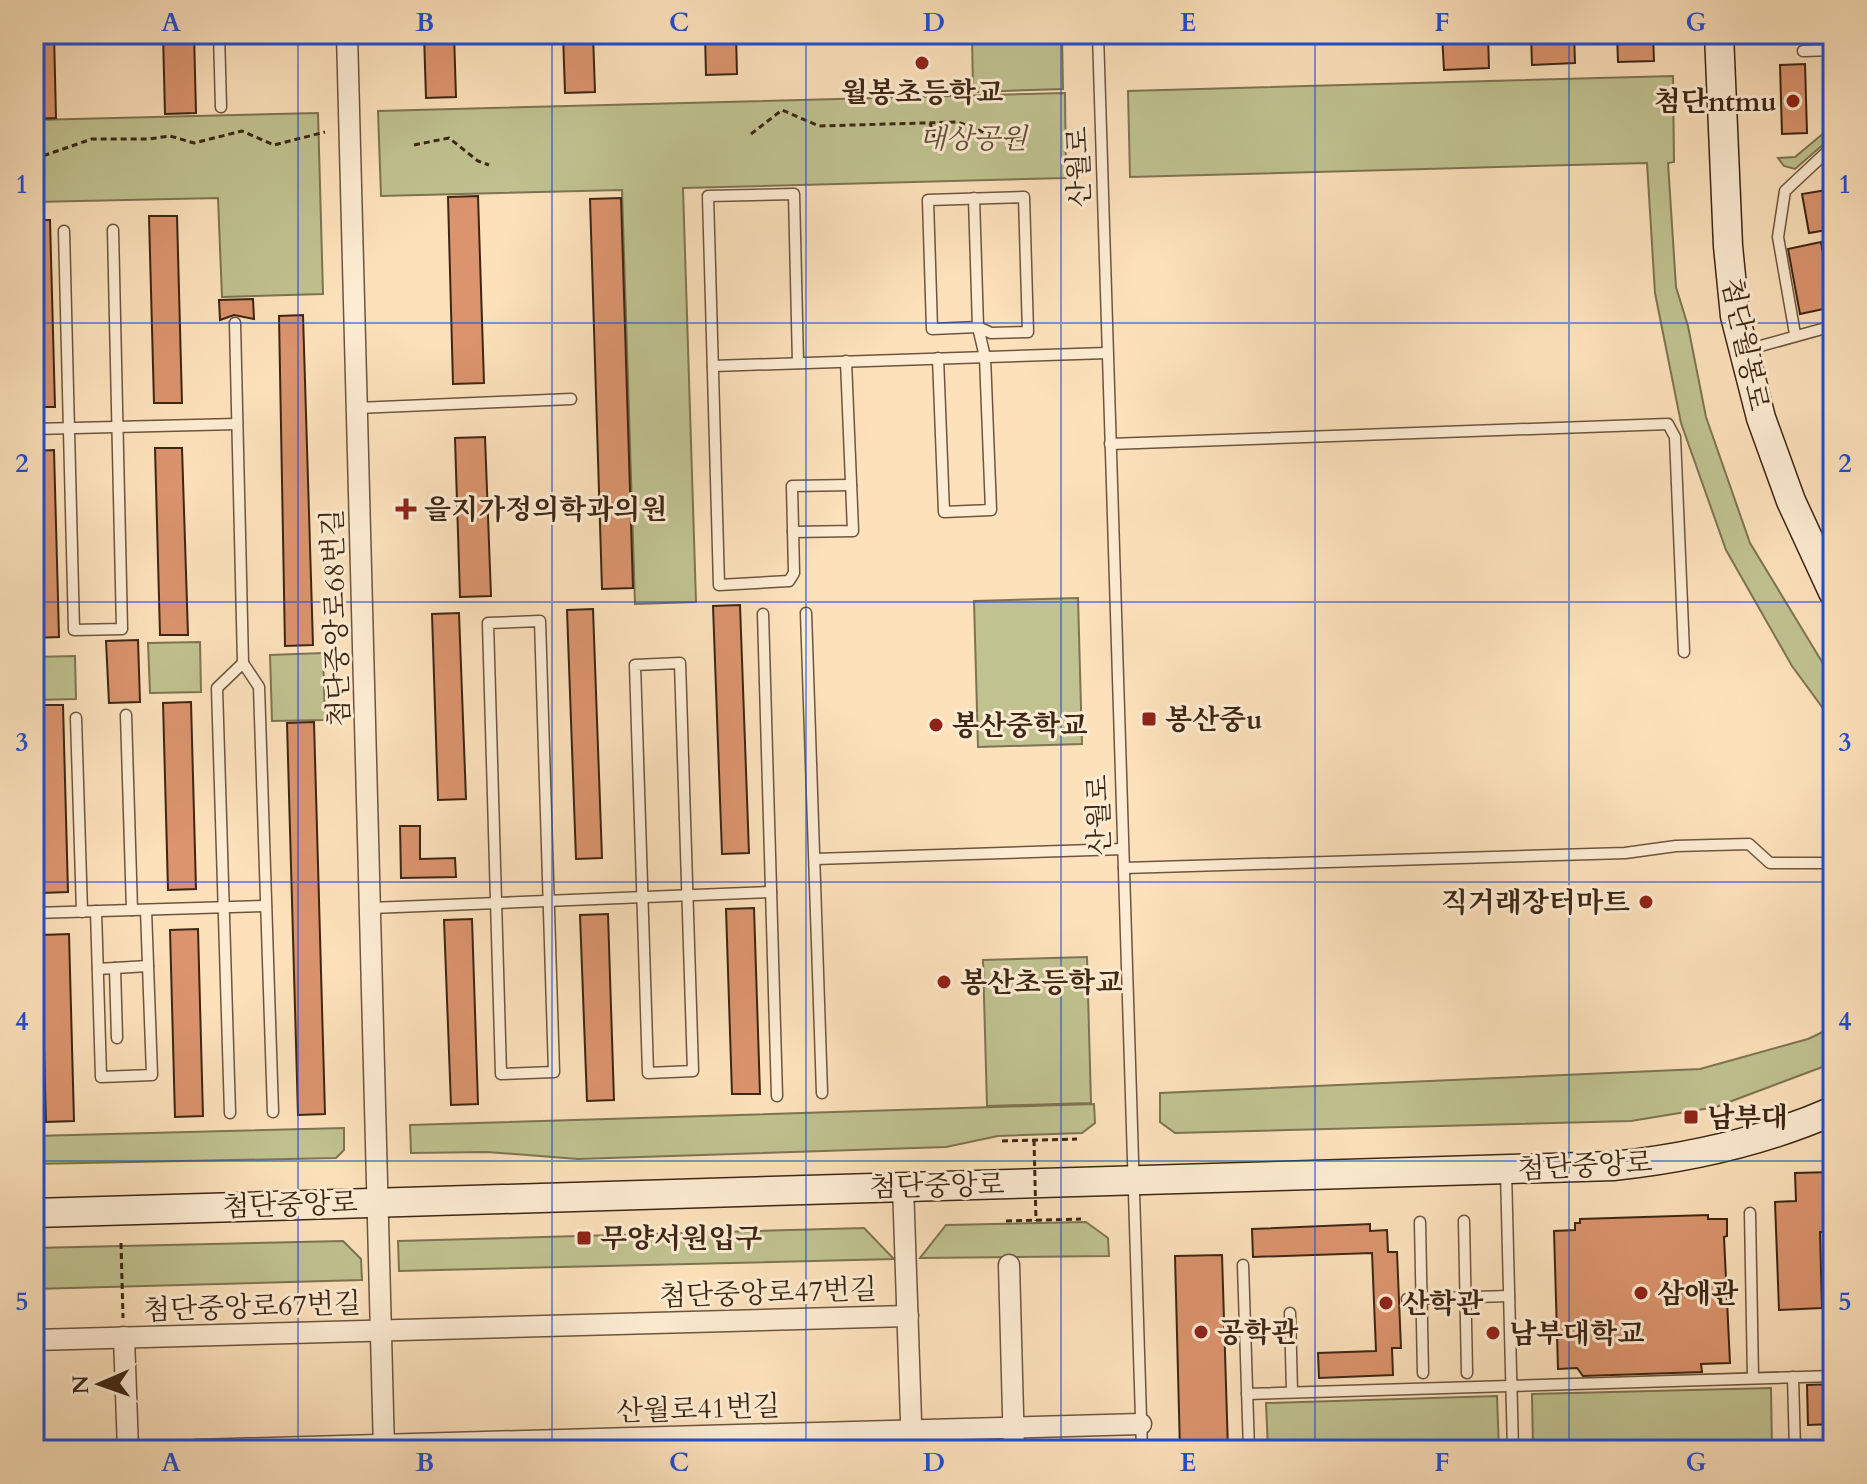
<svg xmlns="http://www.w3.org/2000/svg" width="1867" height="1484" viewBox="0 0 1867 1484" font-family="Cardo,'Noto Serif KR',serif">
	<rect width="100%" height="100%" fill="#fce1bb"/>
	<filter id="stains"><feTurbulence type="fractalNoise" baseFrequency=".0025" numOctaves="4"/><feColorMatrix values="0 0 0 0 .2 0 0 0 0 .09 0 0 0 0 .02 0 0 0 .5 -.17"/></filter>
	<radialGradient id="worn" r=".72"><stop offset=".6" stop-color="#630" stop-opacity="0"/><stop offset="1" stop-color="#630" stop-opacity=".3"/></radialGradient>
	<g fill="#c0c290" stroke="#7e7452" stroke-width="2">
		<path d="M972 34H1062L1063 89 973 92Z"/>
		<path d="M1673 76 1674 162 1668 163 1676 287 1688 326 1706 417 1750 543 1833 680V722L1792 666 1726 550 1681 423 1655 293 1647 163 1130 177 1128 91Z"/>
		<path d="M1065 93 1066 178 683 188 696 602 635 604 622 190 381 196 378 111Z"/>
		<path d="M318 113 323 294 222 297 218 198 34 202V120Z"/>
		<path d="M1831 127 1833 136 1795 169 1784 166 1778 158 1795 157Z"/>
		<path d="M1078 598 1082 744 978 747 974 601Z"/>
		<path d="M200 642 201 692 150 693 148 643Z"/>
		<path d="M323 653 325 720 272 721 270 655Z"/>
		<path d="M75 656 76 699 34 700V657Z"/>
		<path d="M1087 957 1091 1103 987 1106 983 960Z"/>
		<path d="M1833 1027V1061L1825 1066 1716 1107 1631 1121 1175 1133 1160 1122V1093L1700 1069 1808 1039Z"/>
		<path d="M1094 1104 1095 1123 1082 1133 998 1136 946 1147 578 1159 487 1152 411 1153 410 1125Z"/>
		<path d="M344 1128V1150L336 1158 34 1164V1136Z"/>
		<path d="M1086 1222 1108 1238 1109 1256 920 1258 946 1225Z"/>
		<path d="M864 1228 894 1259 399 1271 398 1241Z"/>
		<path d="M343 1241 361 1259 362 1280 34 1289V1248Z"/>
		<path d="M1771 1388 1772 1450H1533L1532 1394Z"/>
		<path d="M1497 1396 1499 1450H1268L1266 1403Z"/>
		<path d="M899 1441V1450H607Z"/>
	</g>
	<g fill="#db946d" stroke="#3d2614" stroke-width="2">
		<path d="M34 34H54L56 118 34 119Z"/>
		<path d="M163 34H194L196 113 165 114Z"/>
		<path d="M424 34H454L456 97 426 98Z"/>
		<path d="M563 34H593L595 92 565 93Z"/>
		<path d="M705 34H736L737 74 706 75Z"/>
		<path d="M1442 34H1488L1489 68 1444 70Z"/>
		<path d="M1531 34H1574L1575 63 1532 65Z"/>
		<path d="M1617 34H1653L1654 61 1618 62Z"/>
		<path d="M1805 64 1807 133 1782 134 1780 65Z"/>
		<path d="M1833 189V229L1809 233 1802 194Z"/>
		<path d="M478 196 484 383 453 384 448 197Z"/>
		<path d="M621 198 633 588 602 589 590 199Z"/>
		<path d="M149 216H177L182 403H154Z"/>
		<path d="M34 220H50L55 407H34Z"/>
		<path d="M1821 242 1833 307 1800 314 1788 249Z"/>
		<path d="M253 299 254 319 234 315 220 320 219 300Z"/>
		<path d="M303 315 313 645 285 646 279 316Z"/>
		<path d="M485 437 491 596 460 597 455 438Z"/>
		<path d="M155 448H182L188 635H160Z"/>
		<path d="M54 450 59 637 34 638V451Z"/>
		<path d="M740 605 749 853 722 854 713 606Z"/>
		<path d="M593 609 602 858 576 859 567 610Z"/>
		<path d="M459 613 466 799 438 800 432 614Z"/>
		<path d="M138 640 140 702 109 703 106 641Z"/>
		<path d="M191 702 196 889 168 890 163 703Z"/>
		<path d="M35 705H63L68 892 41 893Z"/>
		<path d="M314 722 325 1114 298 1115 287 723Z"/>
		<path d="M400 826H420V859L455 858 456 877 401 878Z"/>
		<path d="M754 908 760 1094H732L726 909Z"/>
		<path d="M608 914 614 1100 587 1101 580 915Z"/>
		<path d="M472 919 478 1104 451 1105 444 920Z"/>
		<path d="M198 929 203 1116 175 1117 170 930Z"/>
		<path d="M69 934 74 1121 46 1122 41 935Z"/>
		<path d="M1833 1172V1232H1820L1822 1308 1779 1310 1775 1202 1796 1201 1795 1173Z"/>
		<path d="M1708 1215V1219H1727V1236L1724 1237 1730 1363 1701 1364 1702 1372 1583 1376 1577 1368 1558 1369 1554 1231 1575 1230V1223H1580V1219Z"/>
		<path d="M1370 1224V1231L1387 1230 1388 1252H1397L1401 1348H1392L1393 1375 1319 1378 1318 1353 1376 1351 1372 1253 1253 1257 1252 1229Z"/>
		<path d="M1222 1255 1228 1450H1180L1175 1256Z"/>
		<path d="M1833 1384V1424L1808 1425 1807 1385Z"/>
	</g>
	<g fill="none" stroke-linecap="round" stroke-linejoin="round">
		<g stroke="#6d553e" stroke-width="13">
			<g id="lane">
				<path d="M219 34 221 107"/>
				<path d="M1098 34 1142 1450"/>
				<path d="M1803 51 1833 50"/>
				<path d="M1024 197 1028 332 991 333 978 327 932 329 928 200Z"/>
				<path d="M64 231 74 630 122 629 113 230"/>
				<path d="M235 323 243 663 259 687 273 1112"/>
				<path d="M1795 334 1778 237 1785 191 1833 146"/>
				<path d="M1746 350 1833 326"/>
				<path d="M938 358 944 512 991 510 985 357 978 327 974 198"/>
				<path d="M798 363 794 194 708 196 719 585 789 581 794 573 792 486 851 485"/>
				<path d="M713 366 1107 353"/>
				<path d="M357 408 571 399"/>
				<path d="M34 429 237 424"/>
				<path d="M1110 444 1668 424 1675 437 1684 652"/>
				<path d="M793 532 853 531 846 361"/>
				<path d="M806 613 822 1093"/>
				<path d="M763 614 777 1096"/>
				<path d="M540 621 554 1072 501 1074 488 623Z"/>
				<path d="M680 663 693 1071 648 1073 635 665Z"/>
				<path d="M126 715 132 910"/>
				<path d="M76 718 82 912"/>
				<path d="M815 859 1123 849"/>
				<path d="M1124 868 1625 853 1676 846 1749 844 1770 863H1833"/>
				<path d="M371 908 771 892"/>
				<path d="M96 911 101 1077 152 1075 146 910"/>
				<path d="M34 913 266 906"/>
				<path d="M115 968 117 1038"/>
				<path d="M98 969 148 966"/>
				<path d="M230 1113 217 688 243 663"/>
				<path d="M1506 1172 1513 1450"/>
				<path d="M1750 1213 1753 1378"/>
				<path d="M1464 1221 1467 1373"/>
				<path d="M1420 1222 1423 1373"/>
				<path d="M1243 1265 1249 1450"/>
				<path d="M1407 1299 1509 1296"/>
				<path d="M1290 1313 1292 1392"/>
				<path d="M1793 1377 1795 1450"/>
				<path d="M1247 1394 1833 1376"/>
			</g>
		</g>
		<g stroke="#6d553e" stroke-width="23">
			<g id="street">
				<path d="M347 34 384 1450"/>
				<path d="M903 1185 912 1450"/>
				<path d="M1009 1265 1014 1450"/>
				<path d="M124 1337 128 1450"/>
				<path d="M34 1340 908 1316"/>
				<path d="M196 1450 1141 1424"/>
			</g>
		</g>
		<g stroke="#3d2614" stroke-width="31">
			<g id="secondary">
				<path d="M1719 34 1728 246 1735 316 1761 418 1791 501 1833 592"/>
				<path d="M34 1213 1613 1166C1690 1158 1762 1142 1833 1111"/>
			</g>
		</g>
		<g stroke="#3d2614" stroke-width="3" stroke-dasharray="6 4" stroke-linecap="butt">
			<path d="M930 123 938 149"/>
			<path d="M751 134 782 110 819 126 958 122 986 133"/>
			<path d="M414 145 449 138 478 161 489 165"/>
			<path d="M34 159 92 139H149L170 136 194 143 242 131 274 145 325 132"/>
			<path d="M1002 1141 1077 1139"/>
			<path d="M1006 1221 1081 1219"/>
			<path d="M121 1243 123 1318"/>
		</g>
		<use href="#lane" stroke="#fdecd3" stroke-width="10"/>
		<use href="#street" stroke="#fdecd3" stroke-width="20"/>
		<use href="#secondary" stroke="#fdecd3" stroke-width="28"/>
		<path stroke="#3d2614" stroke-width="3" stroke-dasharray="6 4" stroke-linecap="butt" d="M1034 1140 1036 1221"/>
	</g>
	<path fill="none" stroke="#1d4ed8" stroke-width="2" stroke-opacity="0.55" d="M298 34V1450M552 34V1450M806 34V1450M1061 34V1450M1315 34V1450M1569 34V1450M34 323H1833M34 602H1833M34 882H1833M34 1161H1833"/>
	<g fill="#8f2418" stroke="#fdecd3" stroke-width="3">
		<circle cx="922" cy="63" r="8"/>
		<circle cx="1793" cy="101" r="8"/>
		<path d="M402 497h8v8h8v8h-8v8h-8v-8h-8v-8h8z"/>
		<rect x="1141" y="711" width="16" height="16" rx="4"/>
		<circle cx="936" cy="725" r="8"/>
		<circle cx="1646" cy="902" r="8"/>
		<circle cx="944" cy="982" r="8"/>
		<rect x="1683" y="1109" width="16" height="16" rx="4"/>
		<rect x="576" y="1230" width="16" height="16" rx="4"/>
		<circle cx="1641" cy="1293" r="8"/>
		<circle cx="1386" cy="1303" r="8"/>
		<circle cx="1201" cy="1332" r="8"/>
		<circle cx="1493" cy="1333" r="8"/>
	</g>
	<g text-anchor="middle" stroke-width="6" stroke-linejoin="round" paint-order="stroke">
		<g font-size="28" font-weight="bold" fill="#3d2614" stroke="#fdecd3" text-anchor="start">
			<text x="922" y="102" text-anchor="middle">월봉초등학교</text>
			<text x="1777" y="111" text-anchor="end">첨단ntmu</text>
			<text x="424" y="519">을지가정의학과의원</text>
			<text x="1165" y="729">봉산중u</text>
			<text x="952" y="735">봉산중학교</text>
			<text x="1630" y="912" text-anchor="end">직거래장터마트</text>
			<text x="960" y="992">봉산초등학교</text>
			<text x="1707" y="1127">남부대</text>
			<text x="600" y="1248">무양서원입구</text>
			<text x="1657" y="1303">삼애관</text>
			<text x="1402" y="1313">산학관</text>
			<text x="1217" y="1342">공학관</text>
			<text x="1509" y="1343">남부대학교</text>
		</g>
		<g font-size="28" font-style="italic" fill="#5e4d33" stroke="#fdecd3">
			<text x="973" y="148">대상공원</text>
		</g>
		<g font-size="28" fill="#3d2614" stroke="#fdecd3">
			<text transform="translate(1078 167) rotate(-92)" y="10">산월로</text>
			<text transform="translate(1746 344) rotate(78)" y="10">첨단월봉로</text>
			<text transform="translate(335 618) rotate(-92)" y="10">첨단중앙로68번길</text>
			<text transform="translate(1098 815) rotate(-92)" y="10">산월로</text>
			<text transform="translate(1585 1165) rotate(-3)" y="10">첨단중앙로</text>
			<text transform="translate(937 1185) rotate(-1)" y="10">첨단중앙로</text>
			<text transform="translate(290 1204) rotate(-2)" y="10">첨단중앙로</text>
			<text transform="translate(768 1292) rotate(-2)" y="10">첨단중앙로47번길</text>
			<text transform="translate(252 1306) rotate(-2)" y="10">첨단중앙로67번길</text>
			<text transform="translate(698 1408) rotate(-2)" y="10">산월로41번길</text>
		</g>
	</g>
	<rect width="1867" height="1484" fill="none" stroke="#fce1bb" stroke-width="88"/>
	<g transform="translate(100 1384) rotate(268)" stroke="#fdecd3" stroke-width="6" paint-order="stroke">
	<path d="M0-6L14 30L0 20L-14 30Z" fill="#3d2614"/>
	<text y="-12" font-size="22" font-weight="bold" text-anchor="middle" fill="#3d2614">N</text>
	</g>
	<rect x="44" y="44" width="1779" height="1396" fill="none" stroke="#1d4ed8" stroke-width="3"/>
	<g font-size="26" text-anchor="middle" font-weight="bold" fill="#1d4ed8">
		<text x="171" y="31">A</text>
		<text x="425" y="31">B</text>
		<text x="679" y="31">C</text>
		<text x="934" y="31">D</text>
		<text x="1188" y="31">E</text>
		<text x="1442" y="31">F</text>
		<text x="1696" y="31">G</text>
		<text x="22" y="193">1</text>
		<text x="1845" y="193">1</text>
		<text x="22" y="472">2</text>
		<text x="1845" y="472">2</text>
		<text x="22" y="751">3</text>
		<text x="1845" y="751">3</text>
		<text x="22" y="1030">4</text>
		<text x="1845" y="1030">4</text>
		<text x="22" y="1310">5</text>
		<text x="1845" y="1310">5</text>
		<text x="171" y="1471">A</text>
		<text x="425" y="1471">B</text>
		<text x="679" y="1471">C</text>
		<text x="934" y="1471">D</text>
		<text x="1188" y="1471">E</text>
		<text x="1442" y="1471">F</text>
		<text x="1696" y="1471">G</text>
	</g>
	<rect width="100%" height="100%" filter="url(#stains)"/>
	<rect width="100%" height="100%" fill="url(#worn)"/>
</svg>
